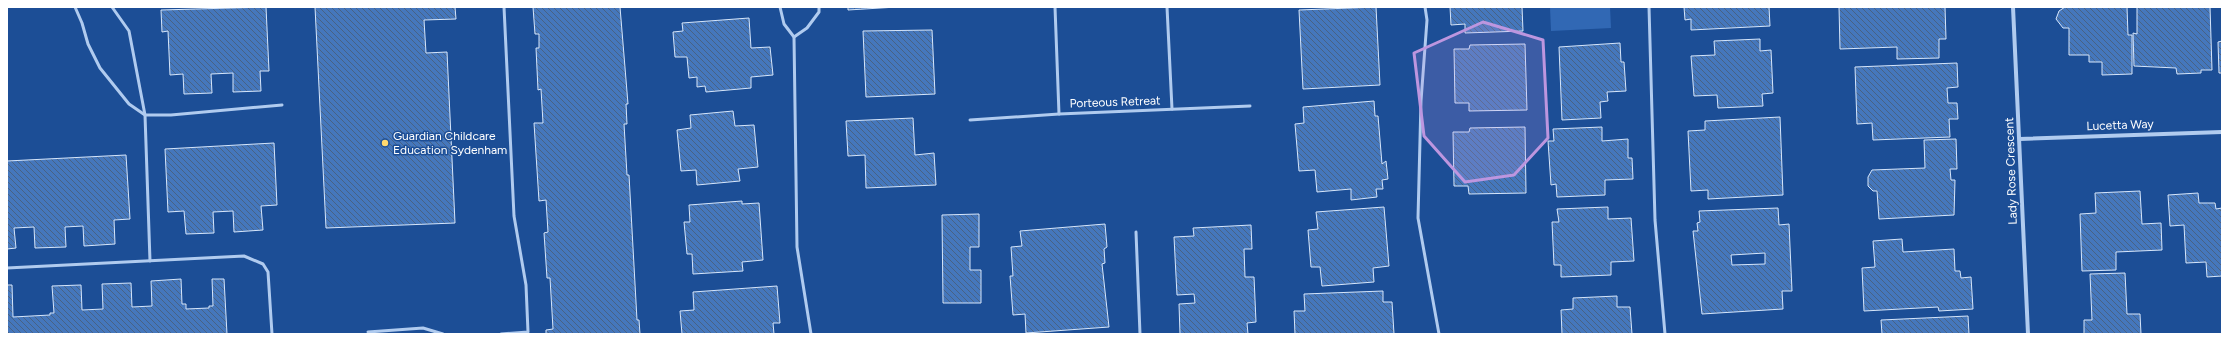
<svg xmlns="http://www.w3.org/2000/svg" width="2229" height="341" viewBox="0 0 2229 341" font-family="Figtree,sans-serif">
	<defs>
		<pattern id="building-back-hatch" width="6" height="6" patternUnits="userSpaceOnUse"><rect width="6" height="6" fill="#4577bc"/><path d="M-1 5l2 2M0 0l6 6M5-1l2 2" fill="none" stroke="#486284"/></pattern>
	</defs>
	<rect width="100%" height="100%" fill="#1c4e96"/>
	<path fill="#3168b4" d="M1550 7H1610L1611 28 1551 31Z"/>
	<g fill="url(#building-back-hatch)" stroke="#d6e6fb" fill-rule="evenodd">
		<path d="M266 7 269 71H260L261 91 233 92V73L211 74 212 93 184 94 183 74 170 75 168 31 162 32 161 10Z"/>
		<path d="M315 7H455L456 19 424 20 426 53 447 52 455 223 326 228Z"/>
		<path d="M533 7H620L628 104H626L627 124H624L627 175H629L637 320H639L640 334H546V330L553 329 550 278H547L544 233 548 232 546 200 539 201 534 123H543L541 89 538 90 536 48H539V34H535Z"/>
		<path d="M848 7H897L848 10Z"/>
		<path d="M1376 7 1380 85 1303 89 1299 10Z"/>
		<path d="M1450 7H1522L1523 31 1465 33V24L1451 25Z"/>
		<path d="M1684 7H1774H1769L1770 26 1691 30V19L1685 20Z"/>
		<path d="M1839 7H1945L1946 39H1939V58L1897 59V47L1840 49Z"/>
		<path d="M2065 7H2127L2128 35H2132V74L2102 75V62H2089V55H2069V28H2063L2056 19 2059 11Z"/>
		<path d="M2137 7H2210L2212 70H2201V73L2177 74 2176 68 2134 66 2133 33 2137 34Z"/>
		<path d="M749 18 751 48 770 47 773 75 751 77V88L706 92 705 86 697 87V77L689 78 687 57H675L673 32 683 31 682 23Z"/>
		<path d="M932 30 935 94 866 97 863 31Z"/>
		<path d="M1760 39V51L1771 50 1773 93 1762 94 1763 106 1718 108 1717 95 1694 96 1691 56 1715 55 1714 41Z"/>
		<path d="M2222 41V73H2219L2218 42Z"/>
		<path d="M1620 43 1621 62H1624L1626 91 1607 92 1608 101 1600 102 1601 118 1562 120 1559 47Z"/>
		<path d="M1525 44 1527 110 1469 111V103H1455L1454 49H1469L1470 45Z"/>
		<path d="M1957 63 1958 87 1947 88 1948 103H1957L1958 119H1949L1950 137 1873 140 1872 123 1857 124 1855 67Z"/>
		<path d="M1374 101 1375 116H1378L1382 164 1386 161 1388 179 1382 180 1383 189H1376L1377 197 1351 200V189L1317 192 1315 170 1299 171 1295 124 1304 123 1303 107Z"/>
		<path d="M733 111 735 126 754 125 758 167 738 169 740 181 697 185 696 170 681 171 677 130 691 128 690 115Z"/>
		<path d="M1780 117 1783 195 1708 199V190L1691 191 1688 131 1705 130V121Z"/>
		<path d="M913 118 915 155 934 153 936 185 866 188 865 155 848 156 846 121Z"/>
		<path d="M1525 127 1526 193 1469 194 1468 186H1454L1453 132H1469L1470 128Z"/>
		<path d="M1602 127V141L1628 139V158H1632L1633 179 1605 180V195L1557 197 1556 184 1551 185 1548 141H1554L1553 129Z"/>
		<path d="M1956 139 1957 169H1950L1951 180H1955L1954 215 1879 219 1877 191H1873L1868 186V177L1872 170 1925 168 1924 140Z"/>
		<path d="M274 143 277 205 261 206 263 230 234 232 233 211 213 212 214 233 186 234 184 211 168 212 165 149Z"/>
		<path d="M126 155 130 219 114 220 115 244 84 246 83 226 65 227 66 247 35 248 34 227 14 228 16 248 7 249V161Z"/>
		<path d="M2140 191 2142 224 2161 223 2162 250 2116 252V270L2082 271 2080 214 2096 213 2095 193Z"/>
		<path d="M2198 193 2199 203H2215L2216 209 2222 208V276L2207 277 2206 262 2186 263 2184 225 2170 226 2168 195Z"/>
		<path d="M742 201V204L759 203 763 260 742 262 743 271 693 274 692 254H687L684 222H690L689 205Z"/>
		<path d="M1384 207 1389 266 1373 268 1374 282 1322 286 1320 267H1311L1308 230 1318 229 1316 212Z"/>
		<path d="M1608 207V219L1631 218 1634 261 1611 262V275L1561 277V265H1554L1552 222H1559L1557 209Z"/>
		<path d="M1778 208 1779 225 1789 224 1792 291H1782L1783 309 1702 314 1693 231H1698L1697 223 1700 222 1699 211ZM1765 253V264L1732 265 1731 255Z"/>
		<path d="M979 214V247H970V270H981V303H943L942 215Z"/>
		<path d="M1105 224 1107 247 1104 249 1105 263 1102 264 1109 327 1026 333 1025 314 1013 315 1010 276H1013L1011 247 1022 246 1020 231Z"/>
		<path d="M1251 225 1252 249H1244L1245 277H1254L1256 322 1247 323 1248 334H1180L1179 304 1195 303 1194 294 1177 295 1174 237 1194 236 1193 228Z"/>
		<path d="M1902 239 1903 252 1954 249 1955 271H1960L1961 278 1971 277 1973 309 1939 311 1938 307 1864 311 1862 268 1875 267 1873 241Z"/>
		<path d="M2125 273 2127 314H2140L2141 334H2084V320H2092L2090 274Z"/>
		<path d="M181 279 182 304H186V309L209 308V306H213L212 279H224L227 334H7V285H12L13 317 50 315V313H54L52 286 81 285 82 310 103 309 102 284 131 283 132 307 152 306 151 281Z"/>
		<path d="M777 286 780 323H773L774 334H682L680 311 694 310 693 292Z"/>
		<path d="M1383 291V302H1392L1394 334H1295L1294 311H1305L1304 294Z"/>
		<path d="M1617 296V307H1630L1632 334H1562L1561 310 1573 309V298Z"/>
		<path d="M1968 316 1969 334H1882L1881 320Z"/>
	</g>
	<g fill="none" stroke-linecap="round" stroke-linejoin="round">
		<g stroke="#b0cbef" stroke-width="3">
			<path d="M75 7 82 23 88 44 100 68 129 104 145 115H171L282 105"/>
			<path d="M112 7 129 31 145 115 150 261"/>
			<path d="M780 7 784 24 794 37 797 247 811 334"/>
			<path d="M1055 7 1059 114"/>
			<path d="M1167 7 1172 109"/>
			<path d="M1425 7 1427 20 1421 101 1418 218 1439 334"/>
			<path d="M1649 7 1655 220 1665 334"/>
			<path d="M794 37 807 28 819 12V7"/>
			<path d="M970 120 1059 114 1250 106"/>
			<path d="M1136 232 1140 334"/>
			<path d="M7 268 244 256 263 264 268 272 272 334"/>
			<path d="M368 332 423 328 443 334"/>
			<path d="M501 334 528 332 526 285 514 216 504 7"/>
		</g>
		<g stroke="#b0cbef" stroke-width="4">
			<path d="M2013 7 2028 334"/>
			<path d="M2020 139 2222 132"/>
		</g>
	</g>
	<path fill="#bd96df" fill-opacity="0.2" stroke="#bd96df" stroke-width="3" stroke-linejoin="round" d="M1483 22 1543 40 1548 138 1514 175 1465 182 1424 136 1414 53Z"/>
	<circle fill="#ffd96e" stroke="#1c4e96" stroke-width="1.5" cx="385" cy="143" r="4"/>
	<g text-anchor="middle" stroke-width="3" stroke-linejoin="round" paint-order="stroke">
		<g font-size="12" fill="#fff" stroke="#1c4e96">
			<text transform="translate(1115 102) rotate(-2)" y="4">Porteous Retreat</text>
			<text transform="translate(2120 125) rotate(-2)" y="4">Lucetta Way</text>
			<text transform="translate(2011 171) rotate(-92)" y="4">Lady Rose Crescent</text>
		</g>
		<g font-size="12" fill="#fff" stroke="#1c4e96" text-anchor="start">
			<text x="393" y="140">Guardian Childcare<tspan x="393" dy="14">Education Sydenham</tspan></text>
		</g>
	</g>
	<rect width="2229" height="341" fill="none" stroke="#ffffff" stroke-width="16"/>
</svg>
